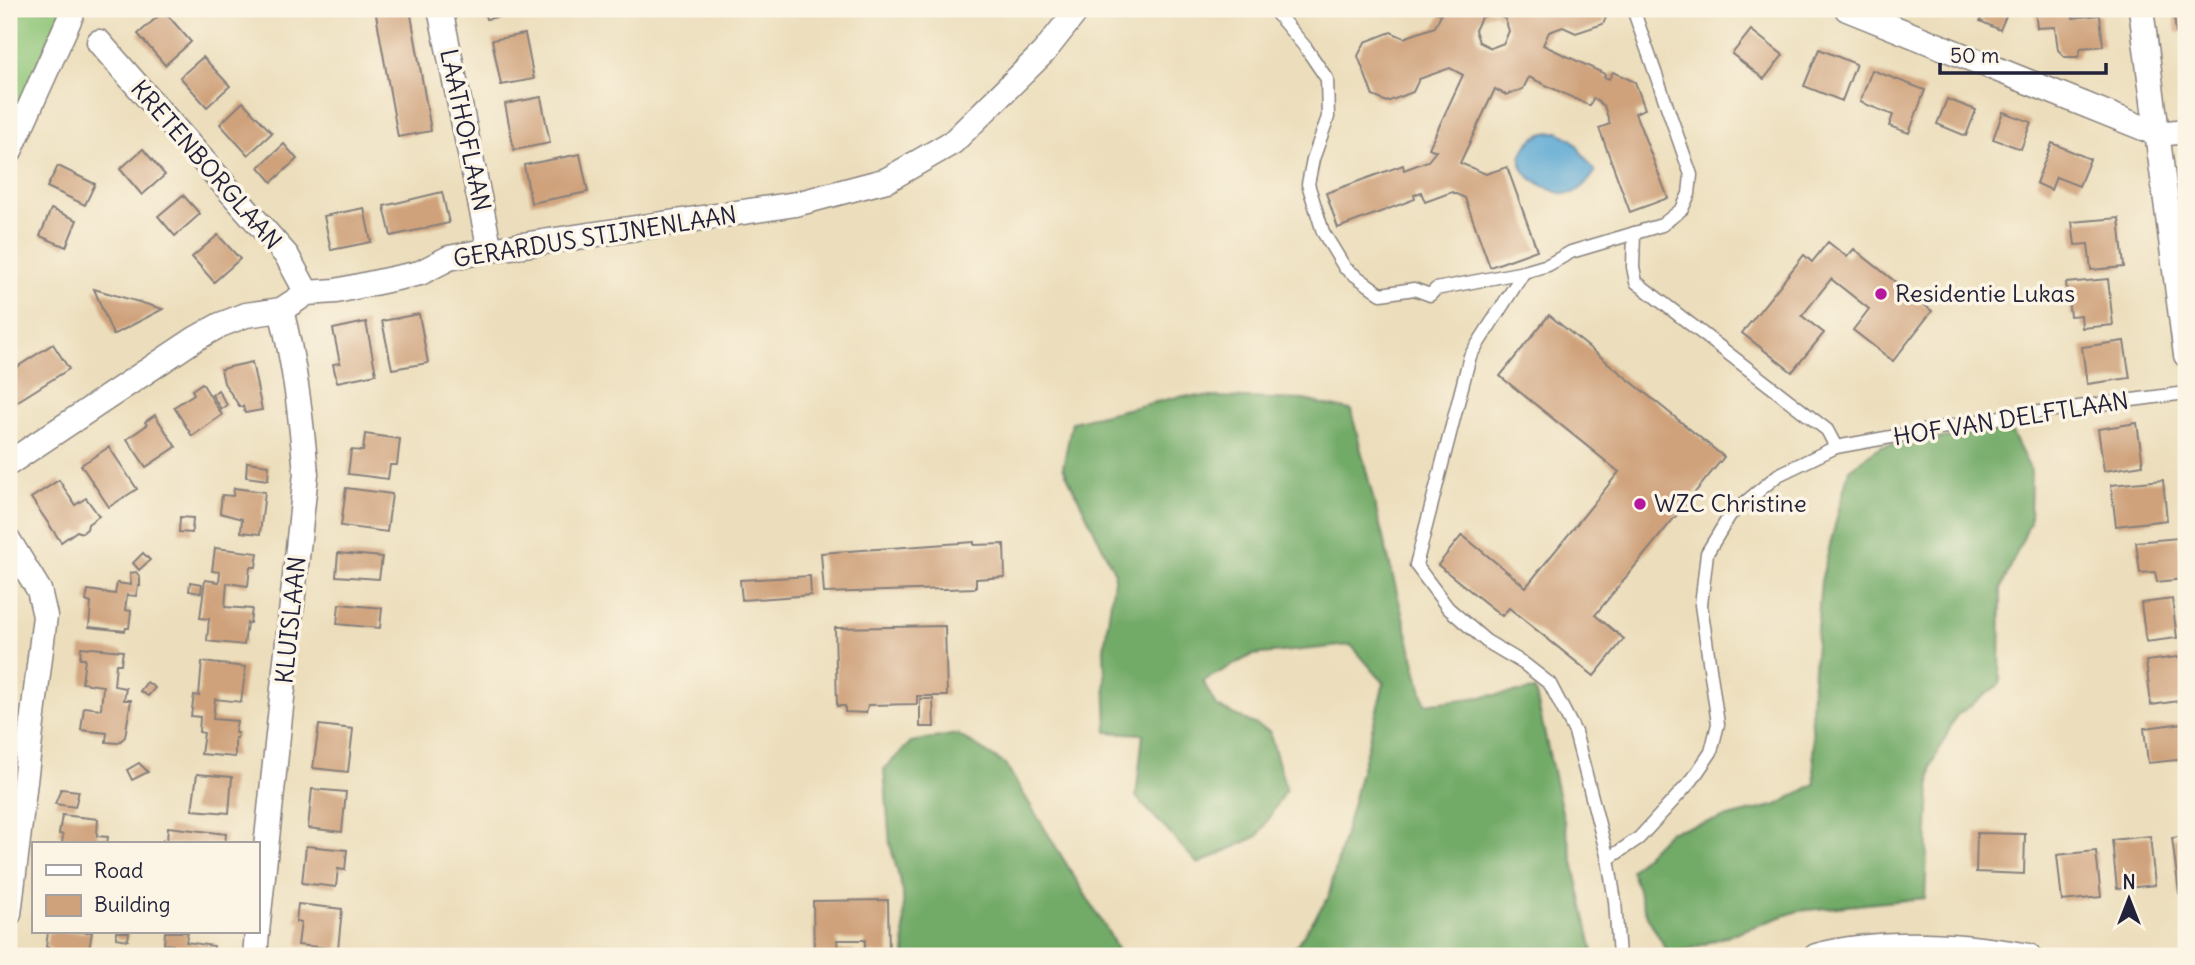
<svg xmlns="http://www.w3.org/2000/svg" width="2195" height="965" viewBox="0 0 2195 965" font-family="Delius,sans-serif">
	<rect width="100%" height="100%" fill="#fcf5e5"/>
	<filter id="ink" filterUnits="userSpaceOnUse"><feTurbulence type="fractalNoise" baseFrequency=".0143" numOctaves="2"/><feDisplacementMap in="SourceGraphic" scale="14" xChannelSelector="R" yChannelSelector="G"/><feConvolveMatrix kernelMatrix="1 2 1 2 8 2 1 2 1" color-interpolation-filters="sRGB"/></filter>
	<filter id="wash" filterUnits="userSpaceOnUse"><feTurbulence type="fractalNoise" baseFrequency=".00686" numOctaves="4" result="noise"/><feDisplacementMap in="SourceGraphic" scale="28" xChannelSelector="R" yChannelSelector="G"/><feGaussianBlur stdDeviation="1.57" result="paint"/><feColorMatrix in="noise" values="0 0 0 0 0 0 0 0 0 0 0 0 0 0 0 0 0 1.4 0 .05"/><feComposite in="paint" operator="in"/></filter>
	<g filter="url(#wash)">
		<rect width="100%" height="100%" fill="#ecdebc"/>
		<path fill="#8dc477" stroke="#587359" stroke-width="2" d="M9 9H63L9 130Z"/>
		<g fill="#72aa68" stroke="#4a6652" stroke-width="2">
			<path d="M1181 396 1304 400 1351 410 1425 704 1535 690 1594 956H1289L1328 898 1384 683 1351 645 1252 655 1203 681 1216 706 1269 731 1286 789 1258 836 1198 864 1136 797 1143 734 1107 732 1104 649 1115 573 1063 467 1072 422Z"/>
			<path d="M2010 429 2031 471 2030 523 2001 588 2000 684 1956 716 1931 766 1925 898 1798 911 1670 956 1647 916 1631 870 1668 832 1777 805 1815 784 1811 706 1821 581 1849 469 1881 446Z"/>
			<path d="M957 734 1005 764 1110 935 1120 956H905L903 892 890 844 884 769 911 742Z"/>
		</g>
		<path fill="#5aa7d3" stroke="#3e6487" stroke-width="2" d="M1558 132 1572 139 1595 172C1579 196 1567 200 1542 185 1536 182 1529 178 1525 172 1514 158 1528 139 1542 134 1547 132 1553 132 1558 132Z"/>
		<g id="blocks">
			<g fill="#cfa27c" fill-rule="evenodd">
				<path d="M375 9H410L431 131 398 137Z"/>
				<path d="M484 9H516L517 14 486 19Z"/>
				<path d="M1430 9H1610L1603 24 1576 33 1563 27 1549 32 1543 45 1605 74 1604 77 1609 79 1613 72 1635 82 1645 109 1635 113 1668 198 1630 212 1599 128 1610 124 1604 106 1593 98 1590 106 1529 77 1523 89 1506 95 1495 89 1460 163 1486 174 1507 167 1537 250 1490 267 1465 198 1452 192 1425 202 1421 192 1414 195 1415 199 1338 228 1326 193 1403 165 1404 170 1428 161 1436 151 1429 148 1463 75 1450 68 1419 79 1413 92 1387 102 1373 96 1358 56 1365 42 1391 32 1404 38 1435 27 1441 14ZM1493 13 1505 19 1509 31 1504 43 1491 48 1479 42 1475 30 1481 18Z"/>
				<path d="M1725 9H1750L1727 17Z"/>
				<path d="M1986 9H2009L2000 30 1980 21Z"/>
				<path d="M2035 9H2072L2073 18 2100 15 2103 46 2081 48 2078 57H2065L2058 50 2055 27 2037 28Z"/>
				<path d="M2173 9H2186V32L2176 33Z"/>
				<path d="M164 11 191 42 165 65 138 34Z"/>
				<path d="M1751 30 1783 55 1764 79 1732 54Z"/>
				<path d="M525 34 534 79 501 85 492 40Z"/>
				<path d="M1819 49 1856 64 1842 101 1804 86Z"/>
				<path d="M203 57 230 86 207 107 180 77Z"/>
				<path d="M1872 70 1925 90 1909 133 1889 126 1893 115 1860 102Z"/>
				<path d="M541 97 550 143 514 150 505 104Z"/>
				<path d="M1947 99 1976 110 1966 136 1937 124Z"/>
				<path d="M243 102 272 133 248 155 220 124Z"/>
				<path d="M2003 112 2031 122 2021 149 1993 139Z"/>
				<path d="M2052 143 2090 159 2079 186 2056 177 2051 190 2036 183Z"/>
				<path d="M284 144 297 159 272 182 259 167Z"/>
				<path d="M143 149 165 175 142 195 120 169Z"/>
				<path d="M580 154 588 192 531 203 524 165Z"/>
				<path d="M58 166 95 184 85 205 47 187Z"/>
				<path d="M442 192 449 223 391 236 384 206Z"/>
				<path d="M183 195 200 214 175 236 158 216Z"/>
				<path d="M364 208 371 242 331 250 324 216Z"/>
				<path d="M51 209 77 220 66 247 40 236Z"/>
				<path d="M2119 218 2124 267 2091 270 2088 244 2075 245 2072 222Z"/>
				<path d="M218 235 240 259 214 282 192 257Z"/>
				<path d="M1828 242 1847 257 1854 249 1932 311 1893 361 1853 330 1869 309 1831 279 1802 316 1824 333 1792 372 1742 333 1804 255 1812 262Z"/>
				<path d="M2108 279 2113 325 2082 328 2081 315 2070 316 2066 283Z"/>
				<path d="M94 289 163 309 113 335Z"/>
				<path d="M419 314 428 363 392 369 382 321Z"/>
				<path d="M1549 315 1724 457 1595 615 1624 639 1594 676 1509 608 1502 616 1438 565 1462 535 1526 587 1619 472 1500 376Z"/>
				<path d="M366 322 376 374 337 382 333 364 340 363 333 329Z"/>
				<path d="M2124 341 2130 378 2087 384 2082 347Z"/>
				<path d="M53 344 69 369 10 406 9 372Z"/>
				<path d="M252 362 262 410 245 413 243 406 240 407 224 383 221 369Z"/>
				<path d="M202 383 222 415 192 436 174 407 194 394 192 390Z"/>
				<path d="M218 390 227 405 221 409 212 395Z"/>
				<path d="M155 415 176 447 146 467 127 439 147 425 145 422Z"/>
				<path d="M2137 423 2143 465 2104 471 2098 429Z"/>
				<path d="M365 434 400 439 397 465H390L388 479 348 474 351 450 363 451Z"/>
				<path d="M109 447 137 489 109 507 81 465Z"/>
				<path d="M247 462 269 465 268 480 246 477Z"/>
				<path d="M59 480 75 505 86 498 99 516 88 524 87 529 82 533 77 531 61 542 31 498Z"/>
				<path d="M2163 480 2167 520 2116 526 2111 485Z"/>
				<path d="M234 488 265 492 260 534 241 532 242 519 220 513 222 495 233 496Z"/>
				<path d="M346 488 392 494 387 532 341 526Z"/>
				<path d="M180 517 193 518 192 533 179 532Z"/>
				<path d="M2178 538 2183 579 2157 582 2155 572 2140 573 2136 542Z"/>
				<path d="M974 542V545L1004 544 1005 577 976 579V588L824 593 821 553Z"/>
				<path d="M215 548 258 553 256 567H250L248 586 227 583 225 607 252 609 250 623H247L244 645 207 641 209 619 200 618 205 580 219 582 220 572 212 571Z"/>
				<path d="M143 553 150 560 139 570 133 563Z"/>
				<path d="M338 553 382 557 379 579 336 576Z"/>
				<path d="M136 572 140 577V586H138L136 596 127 595 125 610 131 611 129 628H126L125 631 89 627 91 603 86 601 88 590 115 594 117 583 131 585 130 573Z"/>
				<path d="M810 576 811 595 742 600 740 580Z"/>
				<path d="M190 582 202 584 201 593 189 591Z"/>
				<path d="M2172 599 2177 638 2146 642 2141 603Z"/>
				<path d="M339 604 382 608 380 628 337 624Z"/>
				<path d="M945 626 947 696H917V704L868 705 866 713 845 712V706H837L835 628Z"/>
				<path d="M81 647 123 651 121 664H116L114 686 126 688 124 700H131L125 737 118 743 106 742 107 733 81 730 84 707 101 709 103 686 82 683 85 659H80Z"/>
				<path d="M2186 656V700L2151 705 2146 661Z"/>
				<path d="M202 662 246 667 241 702 215 699 213 719 237 721 235 733H238L237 738H235V757L201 754 204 733 199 732 200 717 191 716 194 695 199 696Z"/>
				<path d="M147 682 155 688 148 696 140 691Z"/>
				<path d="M920 699H933L934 727H920Z"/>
				<path d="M2184 723 2186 759 2148 763 2144 728Z"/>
				<path d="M319 725 353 729 348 772 313 768Z"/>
				<path d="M139 763 148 772 132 780 127 770Z"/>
				<path d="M197 774 232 777 229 813 192 810Z"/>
				<path d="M61 789 79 791 75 807 55 804Z"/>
				<path d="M312 789 346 792 342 832 308 828Z"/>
				<path d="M62 815 98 819 97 836 108 837 107 844H62L63 835 59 834Z"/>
				<path d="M168 827 226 834 225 844H163V840L167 841Z"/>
				<path d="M1977 833 2025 834 2024 874 1976 872Z"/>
				<path d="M2150 836 2155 885 2117 889 2112 840Z"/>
				<path d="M2186 836V893H2179L2172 838Z"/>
				<path d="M306 846 347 850 345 870 338 869 336 887 302 883Z"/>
				<path d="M2096 851 2101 897 2062 901 2057 855Z"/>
				<path d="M888 900 889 954H865V940H837L838 950H854V956H814L813 901Z"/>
				<path d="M298 904 342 909 338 949 298 945 301 922H296Z"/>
				<path d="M48 932H92L88 956H50V948L46 947Z"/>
				<path d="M116 932H129L128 940 116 938Z"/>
				<path d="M165 932H188L186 942 214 946 212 956 173 955V945L164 944Z"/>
			</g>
		</g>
	</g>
	<g filter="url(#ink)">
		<use href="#blocks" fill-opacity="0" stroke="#87807c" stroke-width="2"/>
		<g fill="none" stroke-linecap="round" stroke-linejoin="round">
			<g stroke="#87807c" stroke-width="15">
				<g id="lane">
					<path d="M1273 9 1306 48 1327 79 1328 117 1313 159 1308 184 1323 232 1345 268 1381 294 1414 289 1430 295 1436 289 1524 272 1548 265 1571 252 1662 225 1682 209 1689 194 1691 175 1633 9"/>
					<path d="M1634 233 1633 267 1636 282 1827 430 1836 447"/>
					<path d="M1524 272 1470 356 1416 565 1448 608 1486 641 1523 663 1550 684 1575 732 1608 859 1615 901 1619 956"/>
					<path d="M1608 859 1639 838 1692 780 1711 752 1718 724 1701 605 1707 553 1730 515 1778 475 1836 447 2001 417 2186 393"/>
				</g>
			</g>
			<g stroke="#87807c" stroke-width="27">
				<g id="street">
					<path d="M440 9 490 250"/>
					<path d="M1847 9 2158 134 2186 131"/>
					<path d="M2141 9 2186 355"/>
					<path d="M99 42 287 256 307 293"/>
					<path d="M9 153 74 9"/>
					<path d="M9 463 195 339 220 325 246 315 281 310 307 293 336 291 420 273 449 258 490 250 796 204 887 180 953 142 1044 52 1078 9"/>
					<path d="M9 541 39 590 45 616 9 914"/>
					<path d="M257 932 306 473C301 418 295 364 281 310"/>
					<path d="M255 956 257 932"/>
					<path d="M1816 956C1884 938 1960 944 2029 956"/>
				</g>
			</g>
			<use href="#lane" stroke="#fff" stroke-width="12"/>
			<use href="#street" stroke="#fff" stroke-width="24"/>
		</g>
	</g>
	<g fill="#b5179e" stroke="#fcf5e5" stroke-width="2.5">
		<circle cx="1881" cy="294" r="7"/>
		<circle cx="1640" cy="504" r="7"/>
	</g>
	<g text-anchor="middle" stroke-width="7" stroke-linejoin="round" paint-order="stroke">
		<g font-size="24" fill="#22223b" stroke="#fcf5e5">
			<text transform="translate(465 130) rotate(78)" y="8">LAATHOFLAAN</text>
			<text transform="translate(206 165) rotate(49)" y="8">KRETENBORGLAAN</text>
			<text transform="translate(595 237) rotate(-9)" y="8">GERARDUS STIJNENLAAN</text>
			<text transform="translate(2011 419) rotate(-9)" y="8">HOF VAN DELFTLAAN</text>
			<text transform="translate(291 620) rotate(-84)" y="8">KLUISLAAN</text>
		</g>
		<g font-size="24" fill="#22223b" stroke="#fcf5e5" text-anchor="start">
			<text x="1895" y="302">Residentie Lukas</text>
			<text x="1654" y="512">WZC Christine</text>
		</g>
	</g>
	<rect width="2195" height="965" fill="none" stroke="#fcf5e5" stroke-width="35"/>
	<rect x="32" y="842" width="228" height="91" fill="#fcf5e5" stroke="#a5a1a1" stroke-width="2"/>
	<rect x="46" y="865" width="35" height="10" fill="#ffffff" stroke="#a5a1a1" stroke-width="2"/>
	<text x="94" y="878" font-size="21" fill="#22223b">Road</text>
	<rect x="46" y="895" width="35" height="21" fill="#cfa27c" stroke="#a5a1a1" stroke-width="2"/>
	<text x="94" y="912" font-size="21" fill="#22223b">Building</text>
	<g transform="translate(2129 899)" stroke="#fcf5e5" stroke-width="5" paint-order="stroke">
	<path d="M0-5L12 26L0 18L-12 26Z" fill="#22223b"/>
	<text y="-10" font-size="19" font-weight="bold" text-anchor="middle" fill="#22223b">N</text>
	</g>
	<path d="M1940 63v10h166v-10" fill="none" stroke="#22223b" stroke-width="3.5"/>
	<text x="1950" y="63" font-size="21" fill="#22223b" stroke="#fcf5e5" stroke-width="5" paint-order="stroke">50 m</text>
</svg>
